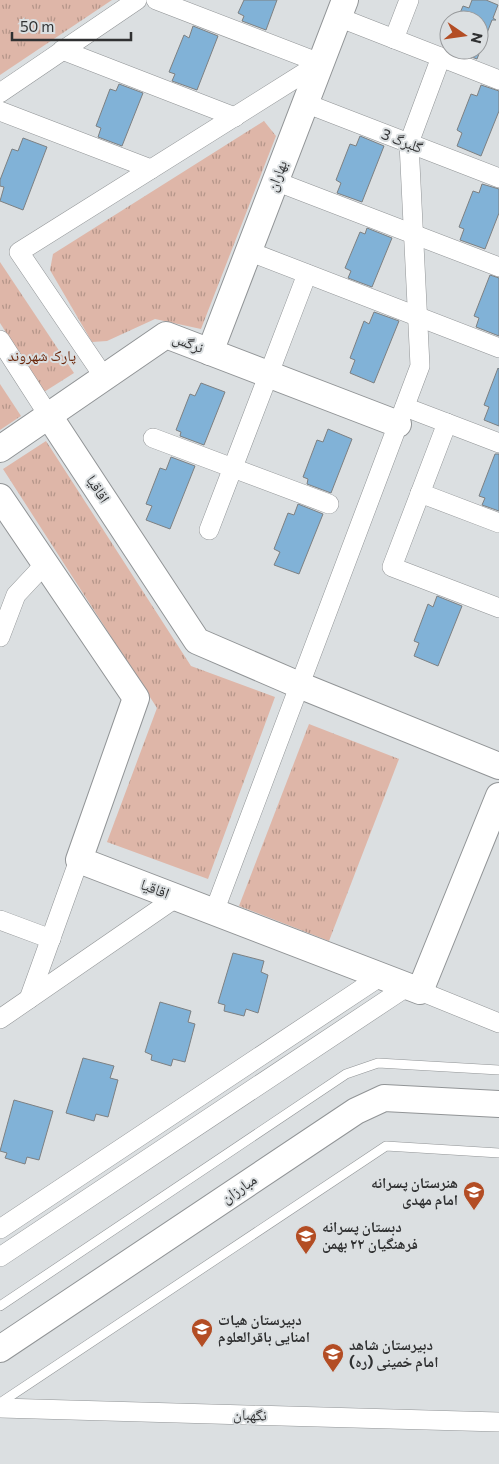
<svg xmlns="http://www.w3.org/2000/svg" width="499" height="1464" viewBox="0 0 499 1464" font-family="Commissioner,'Noto Naskh Arabic',sans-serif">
	<defs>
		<pattern id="park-tufts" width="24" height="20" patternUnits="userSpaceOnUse" patternTransform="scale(1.25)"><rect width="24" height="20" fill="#deb6a8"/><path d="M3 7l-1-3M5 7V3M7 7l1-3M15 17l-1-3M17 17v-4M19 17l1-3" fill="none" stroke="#b49589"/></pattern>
	</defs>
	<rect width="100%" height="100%" fill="#dbdfe1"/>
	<g fill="url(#park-tufts)">
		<path d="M0 0H112L0 75Z"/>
		<path d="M264 121 276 136 201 329 155 319 107 341 92 342 50 270 53 254Z"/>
		<path d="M0 262 74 373 44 392 0 323Z"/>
		<path d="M0 384 21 416 0 430Z"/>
		<path d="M46 441 191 666 275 697 208 879 107 842 157 708 3 469Z"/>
		<path d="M309 724 399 759 329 941 239 906Z"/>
	</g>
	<g fill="#81b2d7" stroke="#7d8082">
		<path d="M244 0H277L266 30 242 21 244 16 238 13Z"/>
		<path d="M472 0H486L498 5 493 18 496 20H492L477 59 453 50H479V20H457L463 6 469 8Z"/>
		<path d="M193 26 218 36 197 90 172 81 175 74 169 72 184 35 189 38Z"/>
		<path d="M119 84 143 93 122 146 98 137 101 128 96 126 110 89 116 91Z"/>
		<path d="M481 85 499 91V111L481 156 457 146 462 133 457 130 471 94 477 96Z"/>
		<path d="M360 136 384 146 362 202 337 193 341 183 336 180 350 144 356 146Z"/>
		<path d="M23 138 47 147 23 210 0 201 4 187 0 186V180L12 149 18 151Z"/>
		<path d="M482 184 499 189V213L485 249 460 240 464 229 459 227 473 191 479 193Z"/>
		<path d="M367 228 392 238 372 287 348 278 351 271 345 268 360 232 365 234Z"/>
		<path d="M490 275 499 278V336L476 327 479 318 474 316Z"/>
		<path d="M374 312 399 321 374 383 350 373 355 360 350 358 364 321 369 324Z"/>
		<path d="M498 368 499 369V426L484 420 489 407 484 405Z"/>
		<path d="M201 383 225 392 204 445 180 436 181 432 176 430 190 394 195 396Z"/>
		<path d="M328 429 352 439 331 493 307 484 308 479 303 477 317 440 323 442Z"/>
		<path d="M495 454H499V511L482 505 485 498 479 496Z"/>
		<path d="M171 457 195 466 170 529 146 520 152 506 146 504 160 468 166 470Z"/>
		<path d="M298 504 323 514 299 574 274 565 280 552 274 549 288 513 294 515Z"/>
		<path d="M437 596 462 606 438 666 414 656 419 643 414 641 428 604 433 607Z"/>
		<path d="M233 953 264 961 261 972 268 975 258 1013 246 1009 244 1016 224 1011 225 1005 218 1003Z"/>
		<path d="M160 1002 191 1011 188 1022 195 1024 185 1062 173 1059 171 1066 151 1060 152 1055 145 1052Z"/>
		<path d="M83 1058 114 1066 110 1078 118 1080 108 1117 96 1114 94 1121 66 1113Z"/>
		<path d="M14 1100 53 1111 39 1160 27 1157 25 1164 5 1158 7 1153 0 1151Z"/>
	</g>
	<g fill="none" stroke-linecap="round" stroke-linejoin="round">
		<g stroke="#919496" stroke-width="10">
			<g id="lane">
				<path d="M0 1306 346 1074 378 1063 499 1070"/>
				<path d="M0 1403 386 1146 499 1153"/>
			</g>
		</g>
		<g stroke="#919496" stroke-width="20">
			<g id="street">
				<path d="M156 0 320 63"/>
				<path d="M338 17 499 80"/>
				<path d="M394 39 409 0"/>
				<path d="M62 50 235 117"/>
				<path d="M0 93 137 0"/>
				<path d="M305 103 499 178"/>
				<path d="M0 111 151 169"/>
				<path d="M275 181 499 267"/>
				<path d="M248 251 499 348"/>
				<path d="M0 340 49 416"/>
				<path d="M104 377 19 252 320 63"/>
				<path d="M405 407 499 443"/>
				<path d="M447 423 392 567 499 608"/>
				<path d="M153 438 329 504"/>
				<path d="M420 493 499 523"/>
				<path d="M209 530 307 274"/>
				<path d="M0 637 16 595 45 564"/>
				<path d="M214 912 420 366 409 143 441 57"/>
				<path d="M0 920 51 939"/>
				<path d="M420 991 499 1023"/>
				<path d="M29 999 79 860"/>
				<path d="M0 1019 177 897"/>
				<path d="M0 1229 381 976"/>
				<path d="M0 1257 408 986"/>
				<path d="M0 1408 499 1422"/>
			</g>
		</g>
		<g stroke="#919496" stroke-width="28">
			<g id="secondary">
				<path d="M210 352 345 0"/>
				<path d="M49 416 197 641 299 685 499 766"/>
				<path d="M0 449 166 335 398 424"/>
				<path d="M0 497 136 698 79 860 420 991 499 796"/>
				<path d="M0 1349 356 1111 384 1098 499 1104"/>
			</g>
		</g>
		<use href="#lane" stroke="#fff" stroke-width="9"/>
		<use href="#street" stroke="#fff" stroke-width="19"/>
		<use href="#secondary" stroke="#fff" stroke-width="26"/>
	</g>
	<defs>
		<g id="school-pin" transform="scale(1.125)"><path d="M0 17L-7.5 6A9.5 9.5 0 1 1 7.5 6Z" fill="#b34d24" stroke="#dbdfe1"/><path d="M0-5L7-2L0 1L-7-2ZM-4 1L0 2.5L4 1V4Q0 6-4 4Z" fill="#fff"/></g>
	</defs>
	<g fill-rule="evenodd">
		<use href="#school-pin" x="474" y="1192"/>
		<use href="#school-pin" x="306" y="1236"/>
		<use href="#school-pin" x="202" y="1329"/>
		<use href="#school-pin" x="333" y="1354"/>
	</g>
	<g text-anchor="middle" stroke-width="4" stroke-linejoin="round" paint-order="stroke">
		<g font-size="15" fill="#303132" stroke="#dbdfe1">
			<text transform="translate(402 141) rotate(21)" y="5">گلبرگ 3</text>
			<text transform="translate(277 176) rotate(-69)" y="5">بهاران</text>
			<text transform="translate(188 343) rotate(21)" y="5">نرگس</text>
			<text transform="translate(98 489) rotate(57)" y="5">اقاقیا</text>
			<text transform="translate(155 889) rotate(21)" y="5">اقاقیا</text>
			<text transform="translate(239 1189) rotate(-34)" y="5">مبارزان</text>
			<text transform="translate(250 1415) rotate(2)" y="5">نگهبان</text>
		</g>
		<g font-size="15" fill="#6b270b" stroke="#dbdfe1">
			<text x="42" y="361">پارک شهروند</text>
		</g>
		<g font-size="15" font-weight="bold" fill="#303132" stroke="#dbdfe1" text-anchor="start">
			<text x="458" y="1188" text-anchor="end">هنرستان پسرانه<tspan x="458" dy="17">امام مهدی</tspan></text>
			<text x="322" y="1232">دبستان پسرانه<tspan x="322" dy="17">فرهنگیان ۲۲ بهمن</tspan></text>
			<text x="218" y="1325">دبیرستان هیات<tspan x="218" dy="17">امنایی باقرالعلوم</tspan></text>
			<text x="349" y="1350">دبیرستان شاهد<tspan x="349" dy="17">امام خمینی (ره)</tspan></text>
		</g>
	</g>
	<g transform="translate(464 35) rotate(103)"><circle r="24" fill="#dbdfe1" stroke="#97999b"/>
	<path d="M0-4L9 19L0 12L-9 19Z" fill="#b34d24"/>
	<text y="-8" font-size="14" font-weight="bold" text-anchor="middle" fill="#303132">N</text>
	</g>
	<path d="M12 32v8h119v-8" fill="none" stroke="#303132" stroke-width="2.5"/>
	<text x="20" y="32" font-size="15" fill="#303132" stroke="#dbdfe1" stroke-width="4" paint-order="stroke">50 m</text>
</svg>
